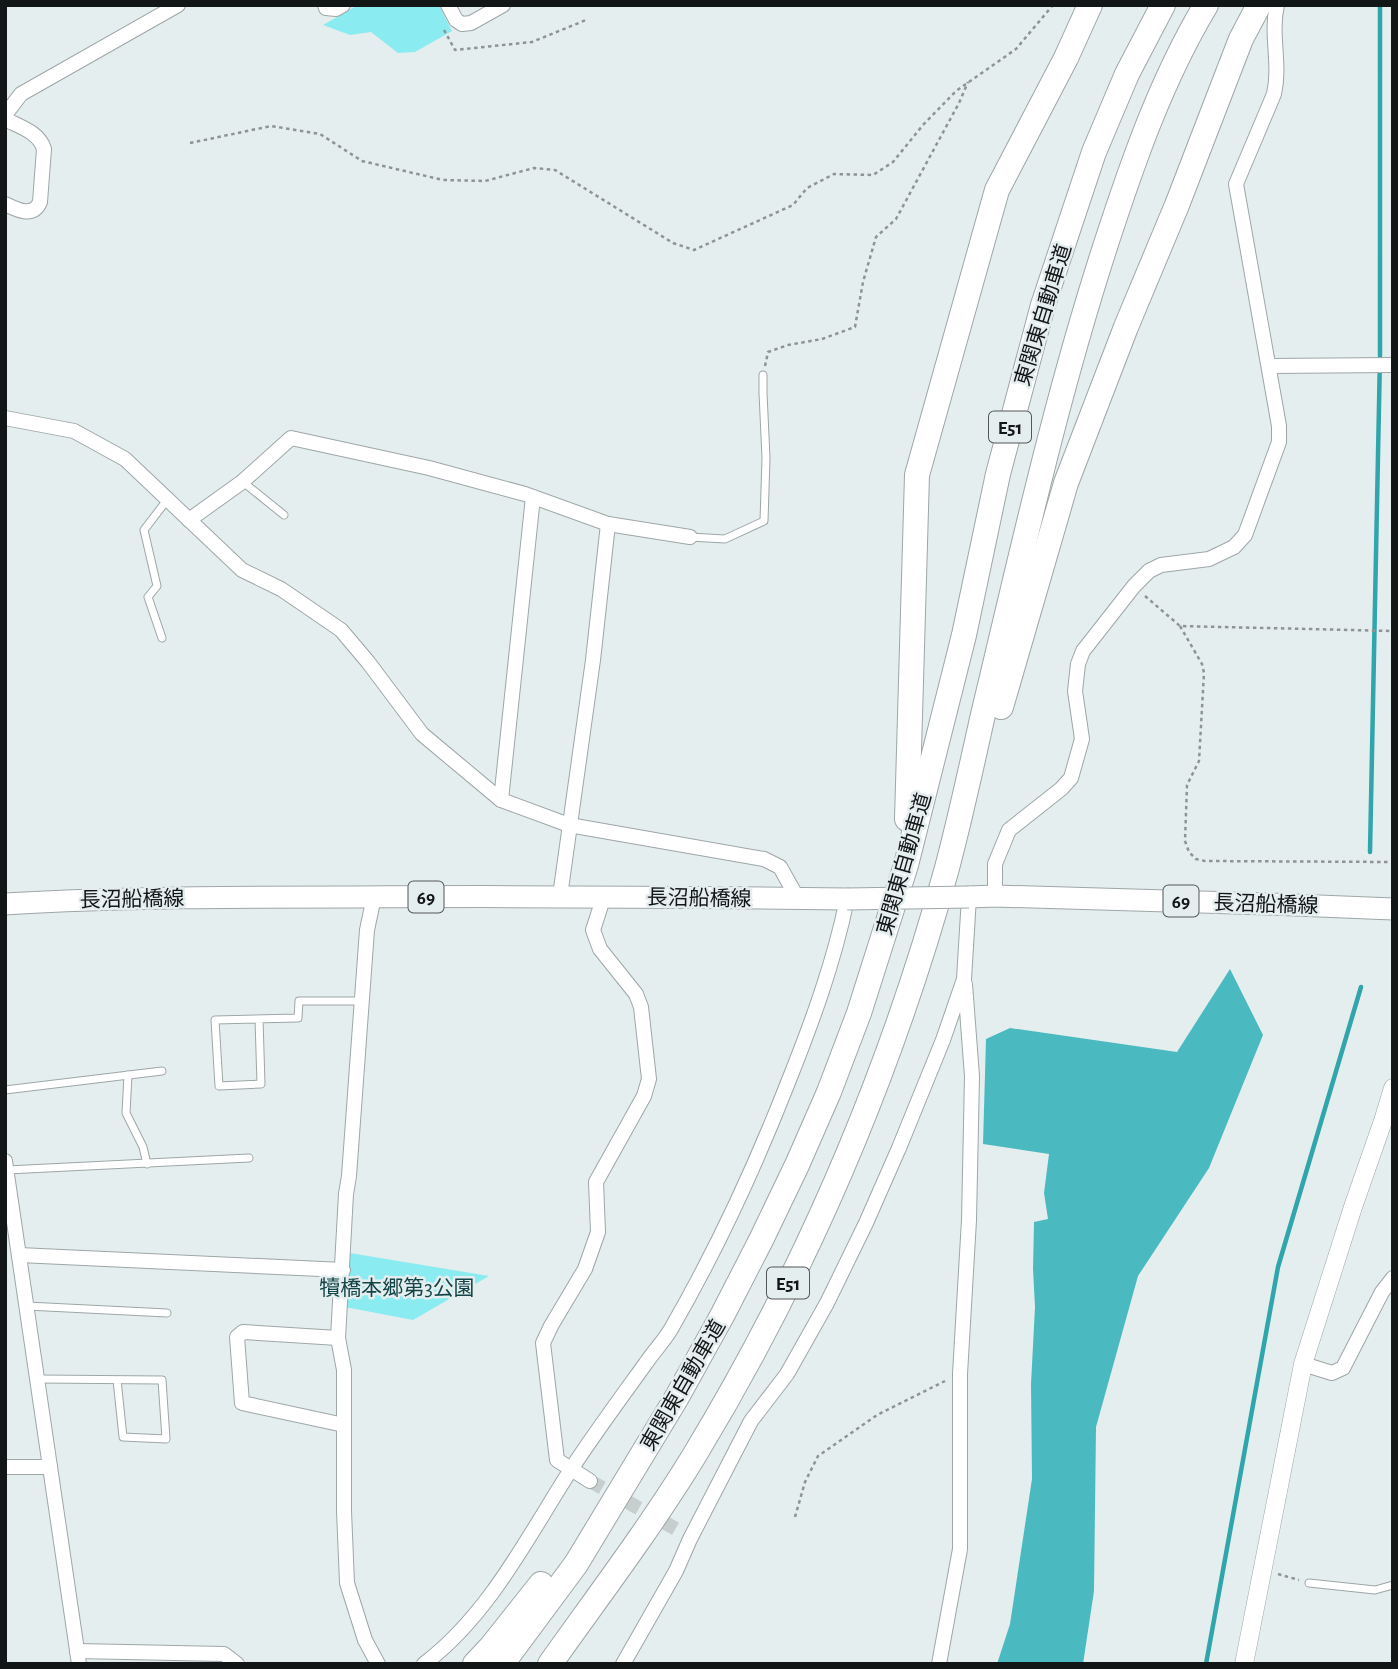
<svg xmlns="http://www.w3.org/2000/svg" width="1398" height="1669" viewBox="0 0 1398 1669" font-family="'Alegreya Sans','Noto Sans JP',sans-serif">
	<rect width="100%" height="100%" fill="#e5eeef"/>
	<g fill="#8aebf0">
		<path d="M358 5H439L452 31 415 52 398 53 371 32 350 35 323 25Z"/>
		<path d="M350 1253 489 1276 413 1320 345 1307Z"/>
	</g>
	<path fill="#4abac0" d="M1230 969 1263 1035 1209 1168 1138 1276 1096 1427 1094 1591 1083 1664H997L1010 1624 1032 1479 1031 1384 1035 1307 1033 1269 1034 1222 1048 1219 1044 1193 1049 1154 983 1144 986 1039 1010 1028 1177 1052Z"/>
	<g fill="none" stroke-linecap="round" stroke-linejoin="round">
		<g stroke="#30a5ab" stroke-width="4.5">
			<path d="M1370 852 1380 356V5"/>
			<path d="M1206 1664 1278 1267 1361 987"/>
		</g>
		<path stroke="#c6cece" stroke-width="14" stroke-dasharray="14 7" stroke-linecap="butt" d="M590 1481 676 1529"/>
		<g stroke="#9ea6a7" stroke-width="9">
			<g id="service">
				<path d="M243 482 284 515"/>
				<path d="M690 537 725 539 764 521 766 458 763 393V375"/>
				<path d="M162 638 148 597 157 586 144 530 167 500"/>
				<path d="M259 1019 261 1084 219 1086 215 1020 298 1018 299 1001H362"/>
				<path d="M128 1075 126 1113 143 1147 147 1164"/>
				<path d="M5 1090 162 1071"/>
				<path d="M7 1170 249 1158"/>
				<path d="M27 1306 167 1313"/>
				<path d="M37 1379 162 1380 166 1439 123 1437 117 1380"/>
				<path d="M1309 1583 1375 1590 1393 1585"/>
			</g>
		</g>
		<g stroke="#9ea6a7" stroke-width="16">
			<g id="minor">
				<path d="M325 5 326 8 336 9 343 5"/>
				<path d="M448 5 456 20 462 24 471 23 503 5"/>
				<path d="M5 115 21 94 178 5"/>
				<path d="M5 119C20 127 39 132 44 149L40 202C33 218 17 210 5 204"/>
				<path d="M1269 366 1393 365"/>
				<path d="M5 418 74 431 125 459 242 570 281 589 341 630 368 662 422 734 501 800 569 825 764 859 780 867 798 899"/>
				<path d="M189 520 242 482 291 438 429 468 525 494 608 524 690 537"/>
				<path d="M501 800 533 497"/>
				<path d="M560 896 593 660 608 524"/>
				<path d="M995 896V864L1009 830 1061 789 1071 778 1082 739 1075 691 1078 664 1083 651 1134 586 1149 571 1161 565 1209 559 1234 547 1245 535 1279 442V426L1236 184 1274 94C1281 64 1270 35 1277 5"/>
				<path d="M374 897 367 930 349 1176 346 1194 338 1338 344 1370V1511L347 1583 365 1640 378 1664"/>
				<path d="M5 1161 79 1664"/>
				<path d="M19 1255 343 1270"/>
				<path d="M338 1338 243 1332 237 1337 242 1403 344 1425"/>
				<path d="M1303 1364 1332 1373 1343 1368 1382 1292 1393 1278"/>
				<path d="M5 1467H50"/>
				<path d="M590 1481 557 1460 543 1343 551 1326 585 1269 598 1232 596 1182 644 1096 649 1079 641 1007 636 994 600 949 593 930 604 896"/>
				<path d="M77 1651 224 1654 237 1664"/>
				<path d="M424 1664C489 1615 527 1538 570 1471 594 1434 620 1399 646 1363 654 1351 664 1341 671 1329 716 1251 754 1169 787 1085 811 1025 834 963 847 899"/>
				<path d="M623 1664 676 1571 690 1539 751 1421 787 1374 827 1303 866 1223 899 1148 943 1040 964 979 969 897"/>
				<path d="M939 1664 960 1549V1374L969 1220 972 1076 965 984"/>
			</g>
		</g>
		<g stroke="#9ea6a7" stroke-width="19">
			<path id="tertiary" d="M1244 1664 1303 1364 1353 1207 1383 1121 1393 1088"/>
		</g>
		<g stroke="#9ea6a7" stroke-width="23">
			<g id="primary">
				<path d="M969 897 995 896 1268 904 1393 909"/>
				<path d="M5 904C122 897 238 897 355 897 519 896 683 897 847 899"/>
			</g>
		</g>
		<g stroke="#9ea6a7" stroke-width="26">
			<g id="motorway">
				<path d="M1001 707 1066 483 1126 327 1177 205 1241 39 1259 5"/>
				<path d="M907 819 917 475 997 190 1066 58 1090 5"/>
				<path d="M475 1664 491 1647 541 1584"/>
				<path d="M502 1664 576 1564 677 1397 723 1314 761 1240 797 1165 829 1092 859 1013 906 865 964 635 998 474 1043 305 1094 152 1127 74 1163 5"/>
				<path d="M550 1664C599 1595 650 1528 694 1456 805 1273 890 1074 947 868 960 819 971 769 982 719 1020 561 1055 401 1105 247 1132 164 1161 80 1206 5"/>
			</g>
		</g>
		<g stroke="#8e9495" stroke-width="2.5" stroke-dasharray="3.5 3.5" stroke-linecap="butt">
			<path d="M444 30 455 50 532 42 586 20"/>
			<path d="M190 143 271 126 320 134 362 161 443 180 485 181 534 168 555 170 673 243 694 250 793 205 807 188 834 174 873 175 893 162 923 125 956 91 1016 49 1053 5"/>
			<path d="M765 366 768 352 788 345 822 339 855 327 863 282 876 237 896 219 959 103 968 82"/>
			<path d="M1145 596 1180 626 1393 631"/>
			<path d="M1180 626 1202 664 1204 673 1199 761 1187 785 1185 841 1189 852 1196 859 1205 861 1393 862"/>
			<path d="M795 1517 805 1482 818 1456 877 1415 945 1381"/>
			<path d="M1278 1574 1299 1580"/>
		</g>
		<use href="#service" stroke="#fff" stroke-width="7"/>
		<use href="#minor" stroke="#fff" stroke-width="14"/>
		<use href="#tertiary" stroke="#fff" stroke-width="18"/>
		<use href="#primary" stroke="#fff" stroke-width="21"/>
		<use href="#motorway" stroke="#fff" stroke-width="24"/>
		<g stroke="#9ea6a7" stroke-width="23" stroke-linecap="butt">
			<path id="primary-bridge" d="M847 899 969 897"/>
		</g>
		<use href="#primary-bridge" stroke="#fff" stroke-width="21"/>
	</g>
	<g text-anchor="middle" stroke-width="5" stroke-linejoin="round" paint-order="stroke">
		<g fill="#e5eeef" stroke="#525757" stroke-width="2">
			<rect x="989" y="411.5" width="42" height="31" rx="5"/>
			<rect x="408.5" y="881.5" width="35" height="31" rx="5"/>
			<rect x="1163.5" y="885.5" width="35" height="31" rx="5"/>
			<rect x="767" y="1267.5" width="42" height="31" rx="5"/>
		</g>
		<g font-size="19" font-weight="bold" fill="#131616">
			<text x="1010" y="434">E51</text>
			<text x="426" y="904">69</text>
			<text x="1181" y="908">69</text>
			<text x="788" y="1290">E51</text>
		</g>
		<g font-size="21" fill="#131616" stroke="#e5eeef">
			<text transform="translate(1043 315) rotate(-73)" y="7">東関東自動車道</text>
			<text transform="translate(904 864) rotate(-74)" y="7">東関東自動車道</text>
			<text transform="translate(699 898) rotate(1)" y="7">長沼船橋線</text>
			<text transform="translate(132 899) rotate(-1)" y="7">長沼船橋線</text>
			<text transform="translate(1266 904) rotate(2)" y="7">長沼船橋線</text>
			<text transform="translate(683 1385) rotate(-60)" y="7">東関東自動車道</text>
		</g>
		<g font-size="21" fill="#134548" stroke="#e5eeef">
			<text x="397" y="1295">犢橋本郷第3公園</text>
		</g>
	</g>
	<rect width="1398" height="1669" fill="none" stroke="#131616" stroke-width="14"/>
</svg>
